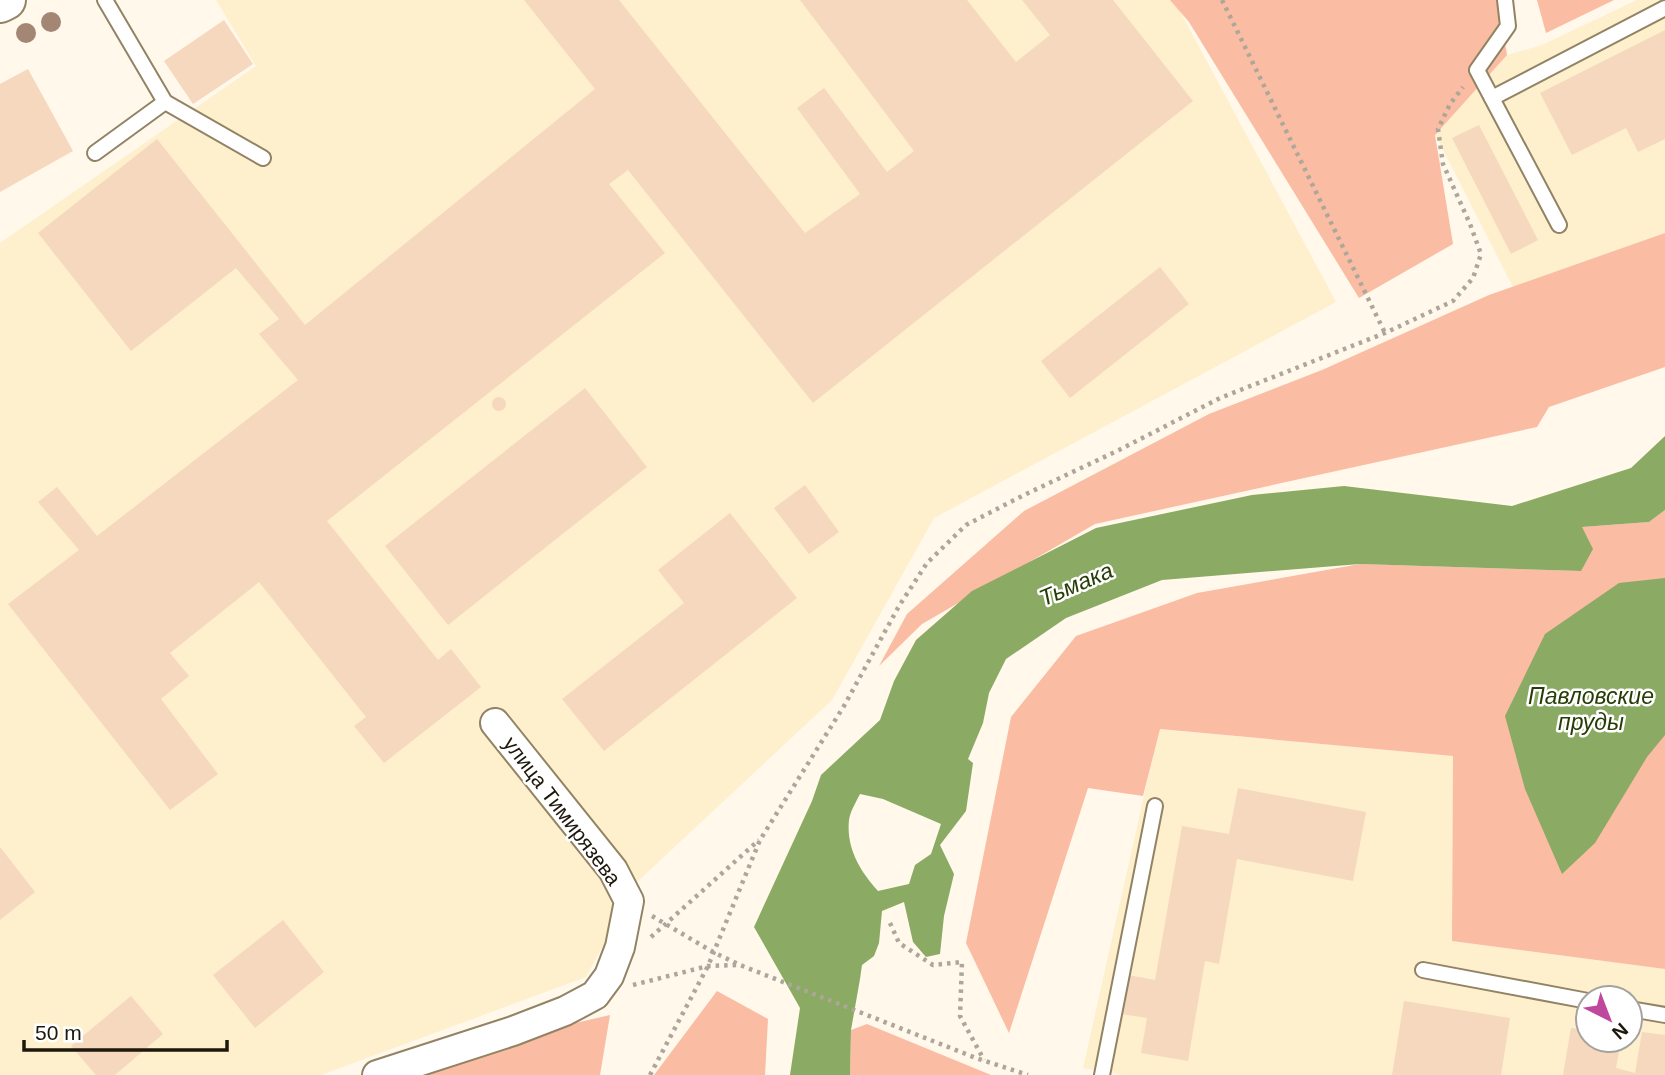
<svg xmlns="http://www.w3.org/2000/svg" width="1665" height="1075" viewBox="0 0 1665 1075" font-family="Helvetica,sans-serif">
	<rect width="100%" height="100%" fill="#fff8eb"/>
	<g fill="#feefcd" fill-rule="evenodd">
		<path d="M216 0H1174L1336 302 934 518 832 700 638 881 586 977 321 1075H0V243L256 66Z"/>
		<path d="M1637 0H1665V233L1513 287 1435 134 1507 55 1542 45Z"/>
		<path d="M1159 729 1453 756 1452 941 1665 969V1075H1124L1083 1068ZM1588 998H1630V1040H1588Z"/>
	</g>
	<g fill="#fabca2">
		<path d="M1170 0H1498L1507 55 1435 135 1453 244 1359 298 1189 22Z"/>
		<path d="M1537 0H1614L1546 33Z"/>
		<path d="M1665 233V367L1549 407 1537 427 1095 524 922 624 879 666 907 614 1024 511 1209 414 1322 370 1489 295Z"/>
		<path d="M1665 510V969L1452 941 1453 756 1160 729 1143 796 1088 788 1009 1033 966 943 1011 717 1076 636 1197 593 1360 564 1581 571 1582 527 1649 522Z"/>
		<path d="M717 991 768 1019 765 1075H654Z"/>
		<path d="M610 1015 600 1075H399L519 1036Z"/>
		<path d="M867 1024 991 1075H850L851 1030Z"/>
	</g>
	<g fill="#8baa63" fill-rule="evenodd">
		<path d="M1665 436V510L1649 522 1582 527 1593 549 1581 571 1360 564 1162 580 1066 618 1006 659 989 693 983 723 968 759 973 763 966 811 940 845 954 874 944 916 940 954 926 957 913 942 904 902 882 911 879 943 874 956 862 965 860 979 851 1030 850 1075H790L800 1008 754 927 812 801 821 775 880 720 894 681 916 640 972 591 1096 528 1252 495 1344 486 1512 506 1631 468ZM860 794 883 799 941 824 931 854 915 865 909 884 878 891C860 871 846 848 849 820 850 812 856 802 860 794Z"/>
		<path d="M1665 578V735L1647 757 1595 843 1562 874 1525 789 1505 716 1545 634 1619 583Z"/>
	</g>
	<g fill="#f5d8be">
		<path d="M524 0H619L805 233 860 194 797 108 824 88 887 172 914 151 800 0H967L1016 62 1050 35 1022 0H1113L1193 101 813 403 628 170 609 184 665 253 327 521 438 660 451 649 481 687 384 763 354 726 366 717 259 582 170 653 189 676 161 699 218 774 170 810 8 604 79 550 38 502 57 487 97 536 298 380 259 334 279 319 236 268 131 351 38 233 157 139 305 325 595 89Z"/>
		<path d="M224 20 253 64 193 104 164 61Z"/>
		<path d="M1665 30V139L1638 152 1626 128 1572 155 1540 93Z"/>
		<path d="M28 69 73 151 0 192V84Z"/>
		<path d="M1479 125 1538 240 1511 254 1452 138Z"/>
		<path d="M1160 267 1189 304 1070 398 1041 361Z"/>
		<path d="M585 388 647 467 448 625 385 546Z"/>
		<circle cx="499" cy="404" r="7"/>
		<path d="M805 485 839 532 809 554 774 508Z"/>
		<path d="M730 513 797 598 604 751 562 699 684 603 658 570Z"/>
		<path d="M1238 788 1366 812 1353 881 1237 859 1219 964 1205 961 1188 1061 1141 1053 1147 1018 1121 1014 1128 975 1155 980 1182 826 1229 834Z"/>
		<path d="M0 847 35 892 0 920Z"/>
		<path d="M283 920 324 972 255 1028 213 975Z"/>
		<path d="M131 996 163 1034 115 1075H96L71 1046Z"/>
		<path d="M1404 1001 1510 1018 1501 1075H1392Z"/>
		<path d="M1571 1028 1588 1030V1040H1621L1616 1068 1635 1073 1642 1032 1665 1035V1075H1563Z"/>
	</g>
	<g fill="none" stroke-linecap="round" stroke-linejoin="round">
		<g stroke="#928364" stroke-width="18">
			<g id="lane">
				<path d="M105 0 165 102 263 158"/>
				<path d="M1505 0 1508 26 1477 70 1559 225"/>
				<path d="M1492 98 1665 8"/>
				<path d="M95 153 165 102"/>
				<path d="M1423 970 1588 1001"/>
				<path d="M1630 1009 1665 1015"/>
				<path d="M1102 1075 1155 806"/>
			</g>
		</g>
		<g stroke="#928364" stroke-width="32">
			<path id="street" d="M377 1075 513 1031 565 1011 595 995 609 976 620 947 629 901 613 870 495 723"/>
		</g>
		<g stroke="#928364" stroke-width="42">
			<path id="secondary" d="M0 3 6 0"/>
		</g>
		<g stroke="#ada69a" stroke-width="4.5" stroke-dasharray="3.5 5" stroke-linecap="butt">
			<path d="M1222 0 1385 333"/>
			<path d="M652 916 713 952 740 965 976 1058 1028 1075"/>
			<path d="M890 923 899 943 933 965 962 962 960 1016 984 1060"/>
			<path d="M651 937 759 840"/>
			<path d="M633 985 708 966 737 965"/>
			<path d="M650 1075 708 966 760 840 844 706 899 606 927 563 966 525 1024 495 1119 450 1220 398 1385 333 1453 301 1473 278 1481 254 1470 224 1443 164 1438 129 1450 104 1463 87"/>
		</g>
		<use href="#lane" stroke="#fff" stroke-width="14"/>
		<use href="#street" stroke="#fff" stroke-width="28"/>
		<use href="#secondary" stroke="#fff" stroke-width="38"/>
	</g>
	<g fill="#a38673">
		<circle cx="51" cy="22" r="10"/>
		<circle cx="26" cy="33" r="10"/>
	</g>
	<g text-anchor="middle" stroke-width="5" stroke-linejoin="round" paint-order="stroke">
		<g font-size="21" fill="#1e180c" stroke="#fff">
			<text transform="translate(562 811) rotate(53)" y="7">улица Тимирязева</text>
		</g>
		<g font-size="23" font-style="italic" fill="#283c06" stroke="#fff">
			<text transform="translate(1076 584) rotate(-23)" y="8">Тьмака</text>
			<text x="1591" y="704">Павловские<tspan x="1591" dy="26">пруды</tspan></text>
		</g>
	</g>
	<g transform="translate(1609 1019) rotate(138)"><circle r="33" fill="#ffffff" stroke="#a5a39e" stroke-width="2"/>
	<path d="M0-5L12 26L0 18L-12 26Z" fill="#bf489e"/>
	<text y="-10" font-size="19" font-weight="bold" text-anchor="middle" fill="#1e180c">N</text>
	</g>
	<path d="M24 1040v10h203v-10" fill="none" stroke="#1e180c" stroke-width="3.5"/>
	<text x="35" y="1040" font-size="21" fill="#1e180c" stroke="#ffffff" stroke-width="5" paint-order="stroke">50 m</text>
</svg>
